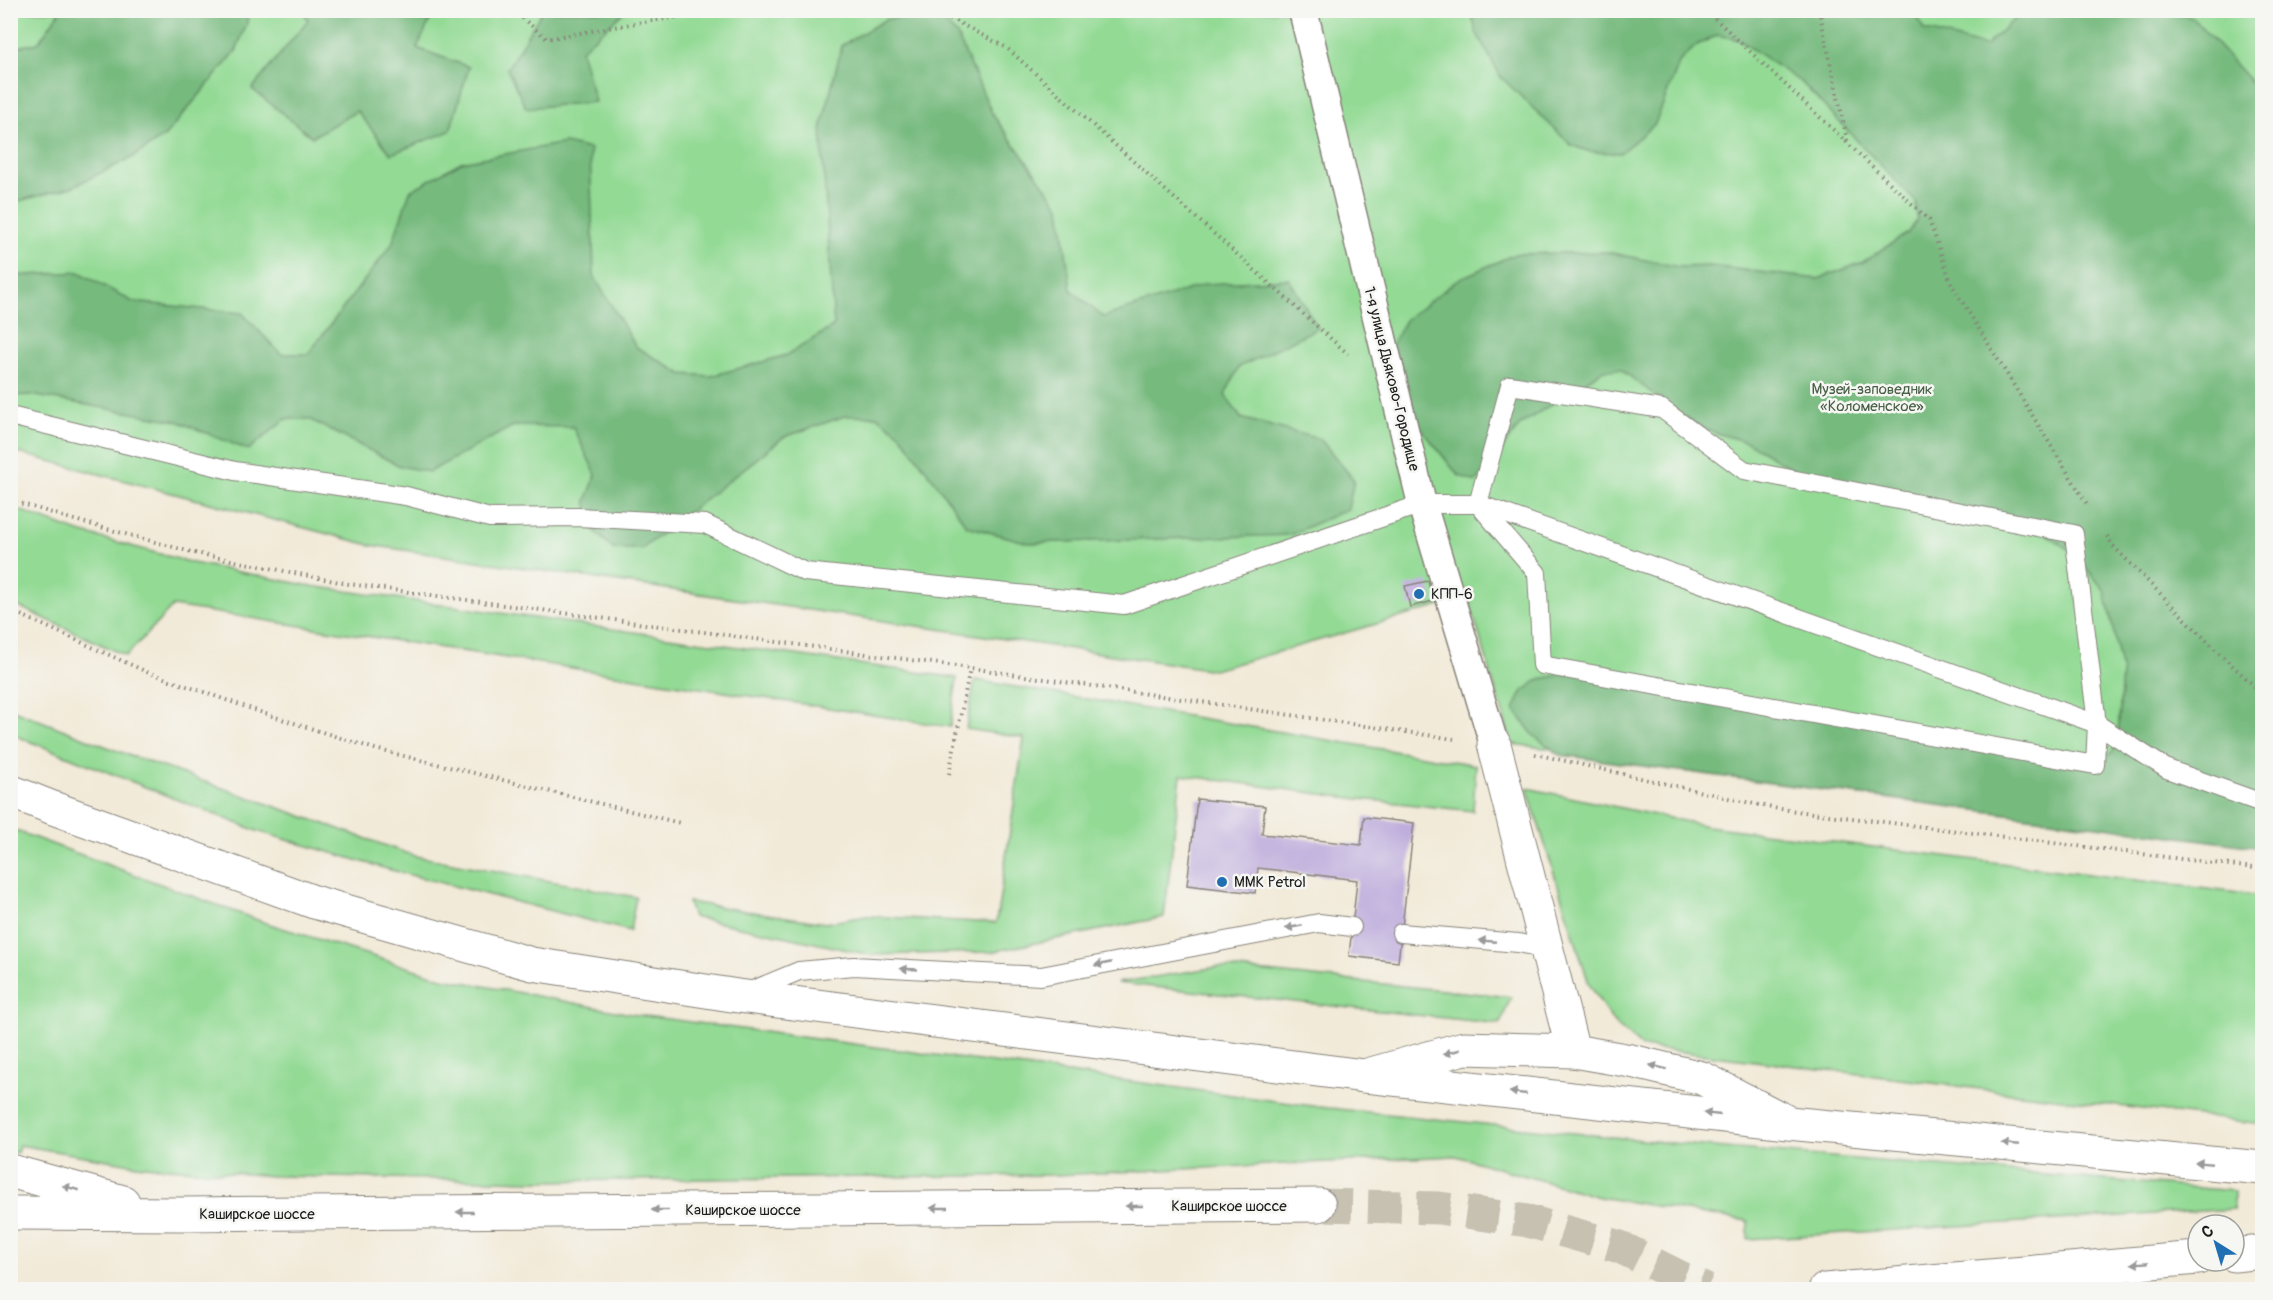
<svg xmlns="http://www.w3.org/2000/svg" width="2273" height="1300" viewBox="0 0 2273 1300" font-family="Pangolin,sans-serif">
	<rect width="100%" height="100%" fill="#f6f6f2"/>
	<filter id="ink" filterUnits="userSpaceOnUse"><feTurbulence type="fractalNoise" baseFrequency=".0167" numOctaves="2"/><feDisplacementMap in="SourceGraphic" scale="12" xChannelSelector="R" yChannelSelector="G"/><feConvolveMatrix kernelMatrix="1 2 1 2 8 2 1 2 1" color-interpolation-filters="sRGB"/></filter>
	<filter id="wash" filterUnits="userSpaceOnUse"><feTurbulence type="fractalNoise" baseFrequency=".008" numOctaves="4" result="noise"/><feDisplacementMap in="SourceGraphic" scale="24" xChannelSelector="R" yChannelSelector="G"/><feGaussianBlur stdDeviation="1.35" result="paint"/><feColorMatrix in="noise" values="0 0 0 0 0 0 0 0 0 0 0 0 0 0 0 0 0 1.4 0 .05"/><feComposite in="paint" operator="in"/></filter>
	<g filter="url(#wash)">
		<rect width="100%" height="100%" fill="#f2ead8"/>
		<g fill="#93da94" stroke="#587b58" stroke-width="1.5">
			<path d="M10 11H2262V836L1512 744 1468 598 1214 670 370 545 11 451Z"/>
			<path d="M11 507 76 531 193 563 311 586 957 678 950 727 173 606 126 656 11 603Z"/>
			<path d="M975 680 1476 765 1473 811 1350 798 1181 775 1164 917 991 952 871 955 693 917 688 902 826 923 866 916 996 923 1024 738 966 729Z"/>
			<path d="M11 709 115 750 415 856 636 897 630 931 387 869 257 831 11 734Z"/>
			<path d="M1527 788 1707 826 2262 896V1124L1642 1047 1613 1022 1589 984Z"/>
			<path d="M11 829 263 922 442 978 631 1014 1328 1108 1701 1146 2234 1191V1209L1748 1239V1221L1599 1197 1456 1156 1055 1175 535 1181 273 1176 143 1166 19 1145 17 1153 10 1151Z"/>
			<path d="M1217 967 1511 997 1500 1024 1117 983Z"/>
		</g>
		<g fill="#76ba7e" stroke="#496b4d" stroke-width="1.5">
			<path d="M61 10 248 11 247 23 236 51 165 136 133 157 72 187 11 203V48L38 43Z"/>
			<path d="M2165 10 2193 18 2262 94V848L1560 755 1533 735 1514 709 1523 691 1540 679 1580 671 2084 761 2112 753 2118 736 2122 672 2105 591 2073 552 2030 523 1820 485 1747 442 1709 431 1684 417 1620 369 1603 370 1521 424 1476 482 1458 475 1396 397 1390 348 1405 320 1459 279 1515 254 1607 252 1679 267 1710 266 1818 279 1863 262 1908 233 1917 220 1916 202 1802 83 1739 40 1718 35 1697 45 1680 61 1655 124 1620 153 1590 152 1571 145 1501 77 1476 32 1471 11H1915L1924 30 1985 46 2023 11Z"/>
			<path d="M303 11H431L432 16 417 48 469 67 450 131 391 154 357 111 312 137 252 89 308 20Z"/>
			<path d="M542 11H625L581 50 595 102 526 108 507 69Z"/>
			<path d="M937 15 957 35 993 115 1060 207 1071 290 1103 317 1206 284 1289 279 1318 328 1239 367 1225 395 1241 418 1320 439 1354 480 1348 509 1290 535 1029 543 967 526 900 434 877 416H845L784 437 642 549H613L593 529 586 501 596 475 573 427 513 426 429 472 400 466 309 419H286L248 450 177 421 31 395 11 396V276L79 272 133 302 242 313 281 354H308L392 244 410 191 461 162 565 143 590 149 594 276 636 347 682 374 711 376 787 355 834 326 821 129 842 45 886 19Z"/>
		</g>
		<g id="blocks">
			<g fill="#bfaedd">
				<path d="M1428 581 1433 601 1410 607 1405 586Z"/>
				<path d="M1197 799 1265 806 1262 834 1361 845 1364 817 1414 823 1398 962 1349 956 1357 880 1258 868 1255 893 1187 885Z"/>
			</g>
		</g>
	</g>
	<g filter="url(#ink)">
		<use href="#blocks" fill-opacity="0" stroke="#87837a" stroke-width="1.5"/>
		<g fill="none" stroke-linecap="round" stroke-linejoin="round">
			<path stroke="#c7c1b2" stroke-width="33" stroke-dasharray="33 16" stroke-linecap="butt" d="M1319 1205 1439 1208 1528 1221 1620 1247 1706 1290"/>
			<g stroke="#87837a" stroke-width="20">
				<g id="service">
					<path d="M1510 385 1662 409 1744 470 2074 534 2097 724 2095 765 1542 665 1537 573 1478 504Z"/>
					<path d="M10 416 235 471 406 496 490 518 578 517 705 524 805 572 1124 605 1422 504H1478L2097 724 2167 769 2262 803"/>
					<path d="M1401 933 1518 943 1545 948"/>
					<path d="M746 993 799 971 854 966 1041 976 1319 923 1352 927"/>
				</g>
			</g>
			<g stroke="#87837a" stroke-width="31">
				<path id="pedestrian" d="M1303 10 1422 504 1494 744"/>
			</g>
			<g stroke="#87837a" stroke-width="35">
				<g id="minor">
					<path d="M1494 744 1573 1051"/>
					<path d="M1364 1076 1464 1048 1573 1051 1631 1061 1702 1078 1787 1122"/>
				</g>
			</g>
			<g stroke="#87837a" stroke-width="35">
				<g id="primary">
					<path d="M10 791 53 808 314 902 532 964 738 996 1364 1076 1788 1123 2262 1168"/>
					<path d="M10 1171 123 1202"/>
					<path d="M10 1213 183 1214 1319 1205"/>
					<path d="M2234 1255 2262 1252"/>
					<path d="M1825 1290 2198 1258"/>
				</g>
			</g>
			<g stroke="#87837a" stroke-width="4" stroke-dasharray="1.5 4.5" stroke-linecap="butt">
				<path d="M513 10 547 39 636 23 732 10"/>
				<path d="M934 10 1007 48 1348 354"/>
				<path d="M1706 10 1929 220 1952 285 2087 504"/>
				<path d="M1819 10 1848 144"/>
				<path d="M10 500 71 519 195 553 349 584 970 668 1454 739"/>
				<path d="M2107 536 2113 546 2221 655 2262 693"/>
				<path d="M10 610 147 672 266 714 375 749 680 823"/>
				<path d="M1535 754 1772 808 2262 869"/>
				<path d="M949 774 970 668"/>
			</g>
			<use href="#service" stroke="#fff" stroke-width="18"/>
			<use href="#pedestrian" stroke="#fff" stroke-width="28"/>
			<use href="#minor" stroke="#fff" stroke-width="33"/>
			<use href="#primary" stroke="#fff" stroke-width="33"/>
		</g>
		<defs><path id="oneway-solid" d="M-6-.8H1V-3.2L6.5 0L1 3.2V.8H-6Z" transform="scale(1.5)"/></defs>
		<g fill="#999">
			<use href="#oneway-solid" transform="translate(1294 927) rotate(169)"/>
			<use href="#oneway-solid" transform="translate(1487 941) rotate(-175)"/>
			<use href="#oneway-solid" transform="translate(1103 964) rotate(169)"/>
			<use href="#oneway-solid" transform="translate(909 969) rotate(-177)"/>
			<use href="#oneway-solid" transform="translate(1452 1052) rotate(164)"/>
			<use href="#oneway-solid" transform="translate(1658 1067) rotate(-166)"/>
			<use href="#oneway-solid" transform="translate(1518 1093) rotate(-174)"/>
			<use href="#oneway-solid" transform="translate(1712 1114) rotate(-174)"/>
			<use href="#oneway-solid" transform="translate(2010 1144) rotate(-175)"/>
			<use href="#oneway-solid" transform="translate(2204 1163) rotate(-175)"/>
			<use href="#oneway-solid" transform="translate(71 1188) rotate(-165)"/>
			<use href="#oneway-solid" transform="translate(1134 1206) rotate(180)"/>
			<use href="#oneway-solid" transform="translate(939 1208) rotate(180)"/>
			<use href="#oneway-solid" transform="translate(660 1210) rotate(180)"/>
			<use href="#oneway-solid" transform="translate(465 1212) rotate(180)"/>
			<use href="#oneway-solid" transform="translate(2140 1263) rotate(175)"/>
		</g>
	</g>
	<g fill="#1f6fb2" stroke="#f6f6f2" stroke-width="2">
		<circle cx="1419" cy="594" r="6"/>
		<circle cx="1222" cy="882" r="6"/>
	</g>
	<g text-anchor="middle" stroke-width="5" stroke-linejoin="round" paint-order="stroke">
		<g font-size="15" fill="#1c1c1c" stroke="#f6f6f2">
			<text transform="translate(1392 379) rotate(76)" y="5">1-я улица Дьяково-Городище</text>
			<text x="1229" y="1211">Каширское шоссе</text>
			<text x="743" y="1215">Каширское шоссе</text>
			<text x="257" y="1219">Каширское шоссе</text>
		</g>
		<g font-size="15" fill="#465e46" stroke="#f6f6f2">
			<text x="1872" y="394">Музей-заповедник<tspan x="1872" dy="17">«Коломенское»</tspan></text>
		</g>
		<g font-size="15" fill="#1c1c1c" stroke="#f6f6f2" text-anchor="start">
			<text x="1431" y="599">КПП-6</text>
			<text x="1234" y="887">ММК Petrol</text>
		</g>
	</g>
	<rect width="2273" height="1300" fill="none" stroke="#f6f6f2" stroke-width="36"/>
	<g transform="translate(2216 1243) rotate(323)"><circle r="28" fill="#f6f6f2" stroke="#9f9f9c" stroke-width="1.5"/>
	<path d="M0-4.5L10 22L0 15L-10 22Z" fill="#1f6fb2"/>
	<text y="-9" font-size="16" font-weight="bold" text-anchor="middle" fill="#1c1c1c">С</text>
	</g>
</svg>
